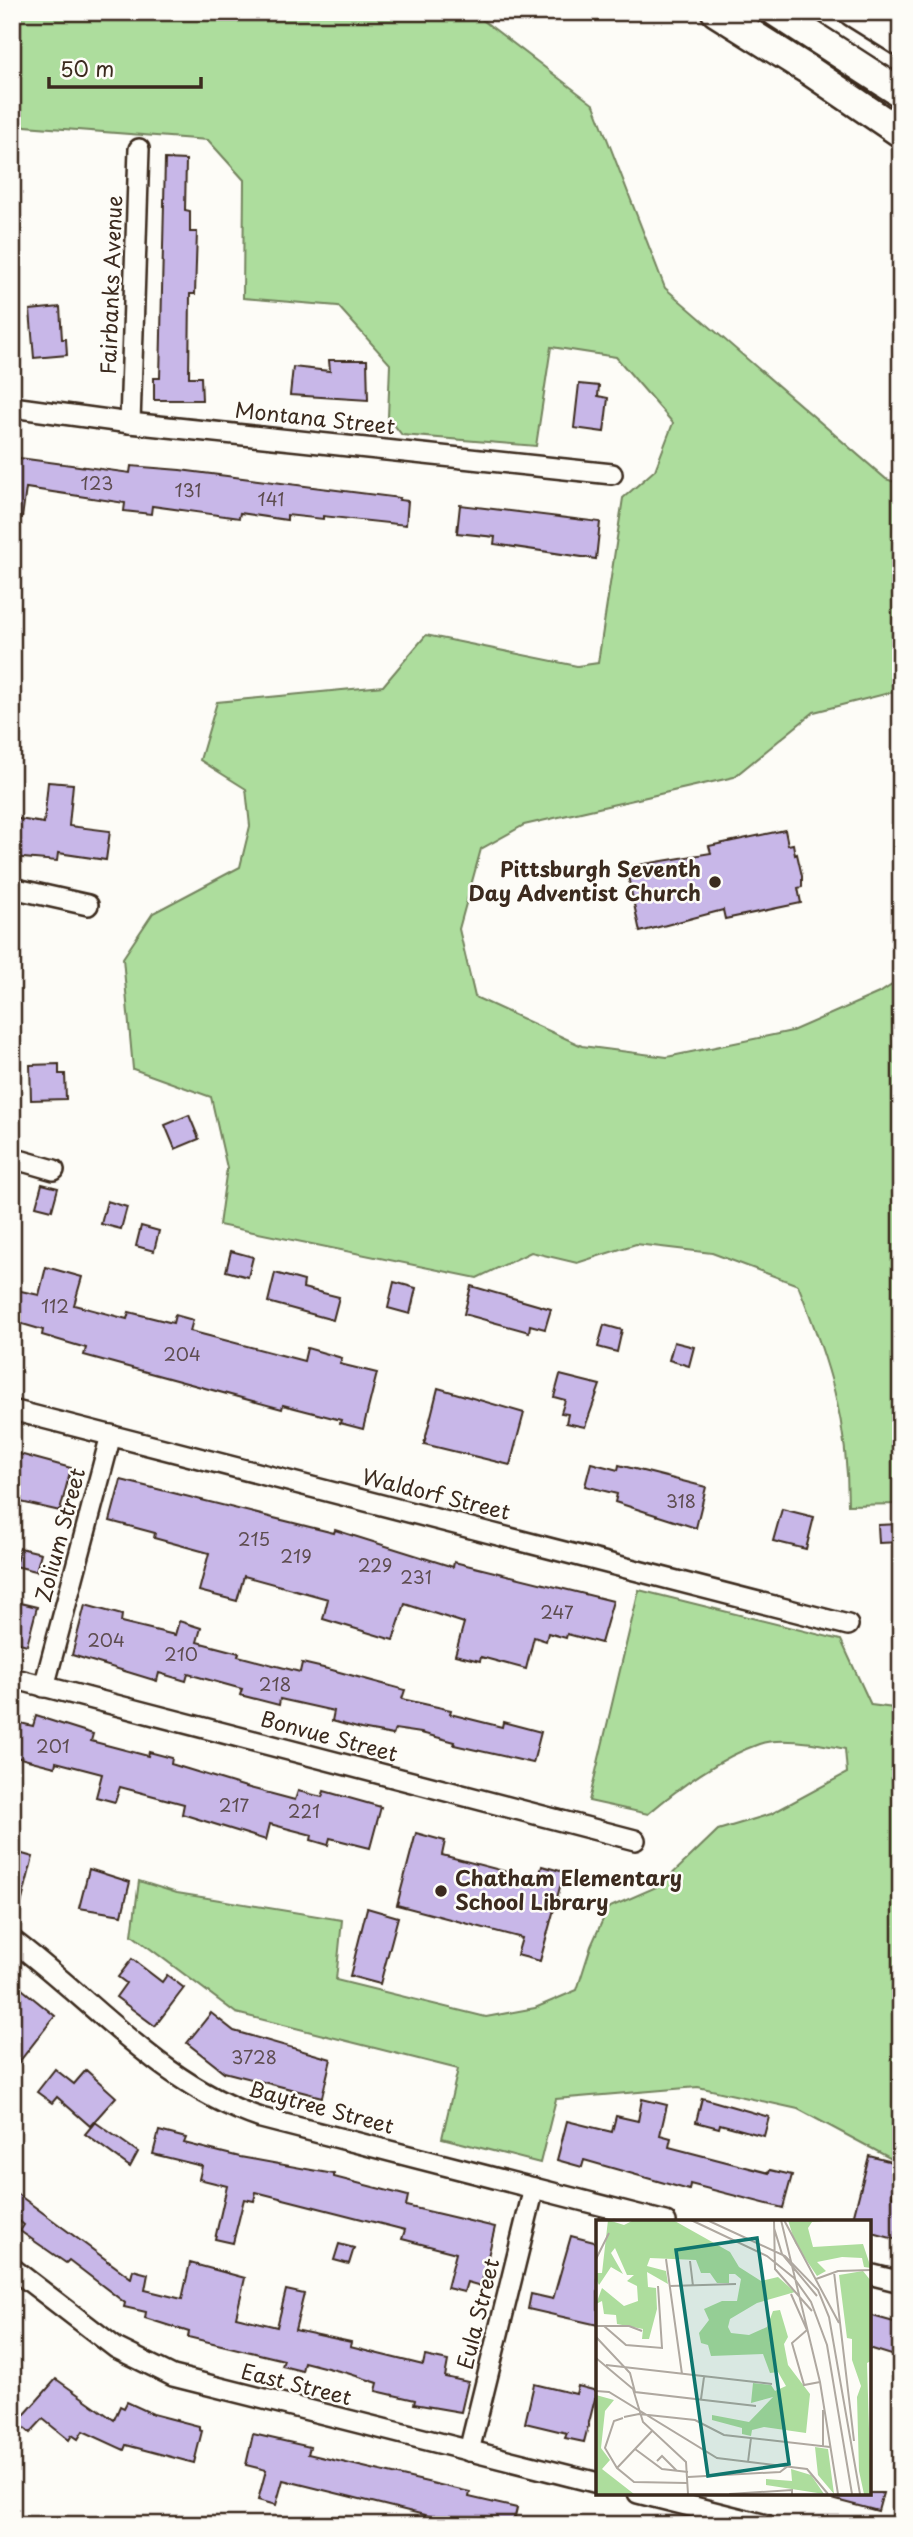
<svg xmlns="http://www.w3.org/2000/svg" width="913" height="2537" viewBox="0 0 913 2537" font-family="'Playpen Sans',sans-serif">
	<rect width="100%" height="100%" fill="#fdfcf7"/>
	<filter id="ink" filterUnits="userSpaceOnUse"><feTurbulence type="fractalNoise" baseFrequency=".0143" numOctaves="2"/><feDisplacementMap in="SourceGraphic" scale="14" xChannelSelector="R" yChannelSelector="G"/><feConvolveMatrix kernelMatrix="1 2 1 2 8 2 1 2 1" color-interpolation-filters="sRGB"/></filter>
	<g filter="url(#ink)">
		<g fill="#addd9d" stroke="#74845e" stroke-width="2">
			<path d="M12 12H472L594 105 665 288 886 479 901 484V690L814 712 734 777 524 825 481 849 459 929 475 997 582 1046 667 1057 792 1031 881 992 901 979V1504L848 1505C848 1421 829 1362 798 1285L712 1253 636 1244 577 1263 531 1252 477 1278 219 1225 227 1168 211 1097 133 1069 123 958 153 913 240 867 250 826 246 789 200 760 217 702 383 686 426 635 577 666 598 663 623 498 655 470 673 423 616 357 551 347 536 446 402 435 388 417 390 364 338 306 243 298 244 180 208 140 12 125Z"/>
			<path d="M639 1590 841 1640 871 1705 901 1709V2164L798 2109 698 2087 556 2099 540 2163 442 2138 458 2069 236 2013 132 1935 139 1881 177 1893 342 1920 336 1980 486 2017 535 2008 577 1990 591 1946 608 1908 661 1885 718 1830 771 1814 847 1773 845 1749C822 1744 782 1736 759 1744 721 1757 678 1788 648 1814L589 1801Z"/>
		</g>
		<g fill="#c8b7e8" stroke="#3b2a1e" stroke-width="2">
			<path d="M165 159 186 160 185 210 190 211V232H197L195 294H190L189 377H201L202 400H154V378H160Z"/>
			<path d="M60 307 62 339H66L67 355 34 358 30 310Z"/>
			<path d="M329 360H367L368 400 290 395 293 367 330 371Z"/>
			<path d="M579 384 599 386 598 396 608 398 604 432 574 428Z"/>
			<path d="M12 457 130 473 131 466 180 470 400 498 399 500 408 501 406 525 323 516V519L287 515V520L240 513 239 518 152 506 151 514 124 511 125 503 26 488 22 518H12Z"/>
			<path d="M460 505 600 522 596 559 494 544 495 537 457 533Z"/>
			<path d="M48 782 73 784 69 826 110 831 106 860 58 853 57 861 12 857V818L44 823Z"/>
			<path d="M785 830 788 845 793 844 795 855 797 854 802 876V887L798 888 801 903 725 919 723 910 640 932 626 867 711 853 709 846Z"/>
			<path d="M59 1064V1074H65L66 1099 31 1100 30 1065Z"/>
			<path d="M189 1115 199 1139 175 1149 165 1125Z"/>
			<path d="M42 1184 58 1188 52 1210 36 1206Z"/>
			<path d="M107 1201 127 1207 121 1229 101 1224Z"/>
			<path d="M141 1226 159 1231 154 1251 136 1246Z"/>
			<path d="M231 1251 253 1257 248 1277 226 1271Z"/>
			<path d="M46 1267 82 1277 74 1305 127 1319 129 1312 173 1323 175 1315 193 1320 190 1331 304 1361 307 1348 342 1358 340 1364 377 1373 363 1429 340 1423 341 1420 283 1405 282 1409 84 1355 86 1348 42 1335 43 1330 12 1321V1289L39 1295Z"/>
			<path d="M275 1273 304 1281 303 1288 339 1297 333 1320 268 1302Z"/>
			<path d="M394 1282 416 1288 410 1314 388 1308Z"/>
			<path d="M471 1286 551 1309 545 1329 530 1325 529 1332 464 1314Z"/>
			<path d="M604 1325 622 1330 617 1352 598 1347Z"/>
			<path d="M674 1342 694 1347 689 1366 669 1360Z"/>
			<path d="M560 1375 600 1385 585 1427 566 1423 568 1414 561 1413 565 1400 554 1397Z"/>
			<path d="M438 1388 524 1413 510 1465 424 1444Z"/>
			<path d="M12 1452 71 1468 60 1511 12 1500Z"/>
			<path d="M591 1463 618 1470 619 1465 706 1487 696 1528 615 1502 617 1494 585 1486Z"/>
			<path d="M121 1480 334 1533 335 1530 453 1567 454 1562 613 1601 601 1643 567 1634 566 1638 548 1633 546 1641 534 1637 526 1669 481 1657 480 1661 455 1655 464 1623 405 1604 393 1640 323 1619 328 1599 244 1576 237 1601 199 1591 209 1553 154 1538 155 1533 110 1521Z"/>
			<path d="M782 1509 814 1517 806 1549 773 1541Z"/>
			<path d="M901 1524V1542L879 1543 878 1525Z"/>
			<path d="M20 1548 41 1553 36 1571 15 1566Z"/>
			<path d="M12 1601 37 1607 27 1645 12 1641Z"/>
			<path d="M85 1605 122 1615 121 1622 175 1635 179 1621 201 1628 197 1642 239 1653 238 1656 300 1672 302 1663 332 1670 405 1690 402 1699 451 1710 450 1714 502 1727 503 1722 541 1732 533 1763 454 1745 455 1742 421 1733 395 1729 393 1735 361 1729 332 1721 334 1711 280 1699 279 1705 240 1695 242 1689 188 1674 186 1681 159 1673 157 1681 72 1655Z"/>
			<path d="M36 1716 93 1734 91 1741 148 1756 149 1752 172 1758 171 1764 246 1787 295 1800 298 1791 322 1797 324 1791 381 1807 370 1848 330 1838 328 1845 311 1840 312 1835 270 1824 266 1840 182 1814 184 1804 120 1787 115 1802 96 1797 102 1774 56 1762 55 1767 12 1756V1721L33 1726Z"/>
			<path d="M416 1833 445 1841 442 1855 538 1880 542 1866 564 1872 540 1961 517 1955 522 1938 397 1905Z"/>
			<path d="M12 1851 33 1857 18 1916H12Z"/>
			<path d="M89 1869 130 1882 122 1915 79 1908Z"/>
			<path d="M367 1908 398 1917 380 1984 350 1976Z"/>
			<path d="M132 1959 162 1982 167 1975 184 1988 155 2026 116 1997 126 1983 118 1977Z"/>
			<path d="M12 1981 55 2016 12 2071Z"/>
			<path d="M211 2013 234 2031 331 2059 322 2097 224 2072 187 2043Z"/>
			<path d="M55 2069 74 2084 86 2070 116 2097 90 2126 57 2097 52 2103 37 2092Z"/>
			<path d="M702 2098 769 2117 764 2136 720 2124 719 2128 696 2122Z"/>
			<path d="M642 2099 667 2105 660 2135 671 2138 669 2147 769 2173 770 2170 792 2175 783 2208 690 2184 689 2190 584 2160 582 2167 557 2160 567 2121 612 2132 616 2116 638 2121Z"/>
			<path d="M95 2122 138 2152 130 2167 85 2134Z"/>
			<path d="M159 2131 186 2138 184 2143 240 2157 334 2174V2177L408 2196 406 2206 495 2227 481 2286 467 2282 464 2292 447 2288 456 2253 402 2239 405 2230 256 2192 254 2201 244 2199 233 2243 215 2239 227 2186 199 2179 202 2166 153 2154Z"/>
			<path d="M869 2156 900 2164 892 2196 901 2198 898 2240 869 2232V2222H852Z"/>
			<path d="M12 2190 131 2278 133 2270 148 2274 145 2290 182 2299 190 2263 245 2278 236 2317 277 2327 286 2290 304 2294 295 2330 351 2342 350 2347 423 2365 425 2356 448 2361 445 2377 468 2382 461 2412 414 2404 415 2400 376 2391 378 2383 347 2373 304 2362 302 2371 282 2366 284 2360 188 2337 189 2332 145 2318 146 2312 124 2307 125 2303 69 2260 66 2263 20 2231 24 2225 12 2215Z"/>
			<path d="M571 2236 598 2243V2325L528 2309 531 2294 553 2299Z"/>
			<path d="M339 2244 354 2248 349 2264 334 2260Z"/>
			<path d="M869 2315 901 2324V2358L869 2348Z"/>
			<path d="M56 2379 114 2420 120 2406 124 2408 127 2402 153 2414 199 2426V2430L202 2431 194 2463 126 2445 124 2450 83 2431 78 2439 72 2435 69 2440 43 2419 30 2433 18 2422Z"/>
			<path d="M534 2384 576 2394 578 2386 597 2391 584 2442 565 2438 567 2433 525 2423Z"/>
			<path d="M253 2434 310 2447 308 2454 470 2492 469 2497 517 2508 513 2525H465L283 2480 276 2505 258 2500 266 2470 246 2465Z"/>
			<path d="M833 2493H883L878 2511 832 2499Z"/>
		</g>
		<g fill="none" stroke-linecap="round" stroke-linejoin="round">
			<g stroke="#3b2a1e" stroke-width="24">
				<g id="minor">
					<path d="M12 407 130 423 612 474"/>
					<path d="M130 423 139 149"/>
					<path d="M12 888 88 905"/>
					<path d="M12 1158 54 1170"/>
					<path d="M12 1410 848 1625"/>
					<path d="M12 1678 635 1840"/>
					<path d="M44 1687 111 1435"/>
					<path d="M12 1940C93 2000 162 2086 261 2118L666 2222"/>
					<path d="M12 2268 116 2348 173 2376 598 2483"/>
					<path d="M869 2274 901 2282"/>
					<path d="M469 2451 534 2188"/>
					<path d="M638 2493 766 2525"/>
				</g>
			</g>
			<g stroke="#3b2a1e" stroke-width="33">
				<g id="highway">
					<path d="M716 12 810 71 901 133"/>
					<path d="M776 12 901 93"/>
					<path d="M853 12 901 42"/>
				</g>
			</g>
			<use href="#minor" stroke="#fdfcf7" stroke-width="19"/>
			<use href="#highway" stroke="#fdfcf7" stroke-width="28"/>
		</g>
	</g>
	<g fill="#3b2a1e" stroke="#fdfcf7" stroke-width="2.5">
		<circle cx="715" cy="882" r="7"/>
		<circle cx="441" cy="1891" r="7"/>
	</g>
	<g text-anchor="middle" stroke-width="5" stroke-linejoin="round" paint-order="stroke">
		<g font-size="18" fill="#5e4d50">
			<text x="97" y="490">123</text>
			<text x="188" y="497">131</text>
			<text x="271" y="506">141</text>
			<text x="55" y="1313">112</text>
			<text x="182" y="1361">204</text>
			<text x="681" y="1508">318</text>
			<text x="254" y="1546">215</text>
			<text x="296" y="1563">219</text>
			<text x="375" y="1572">229</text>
			<text x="416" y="1584">231</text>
			<text x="557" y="1619">247</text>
			<text x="106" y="1647">204</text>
			<text x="181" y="1661">210</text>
			<text x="275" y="1691">218</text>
			<text x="53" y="1753">201</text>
			<text x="234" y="1812">217</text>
			<text x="304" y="1818">221</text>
			<text x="254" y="2064">3728</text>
		</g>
		<g font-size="21" fill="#3b2a1e" stroke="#fdfcf7">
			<text transform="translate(112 285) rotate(-88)" y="7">Fairbanks Avenue</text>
			<text transform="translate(315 419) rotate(6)" y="7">Montana Street</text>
			<text transform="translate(436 1495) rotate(14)" y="7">Waldorf Street</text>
			<text transform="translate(61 1535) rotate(-75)" y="7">Zolium Street</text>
			<text transform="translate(329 1737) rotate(15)" y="7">Bonvue Street</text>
			<text transform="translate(321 2108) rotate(15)" y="7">Baytree Street</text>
			<text transform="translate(479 2314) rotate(-76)" y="7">Eula Street</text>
			<text transform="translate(296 2385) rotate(14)" y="7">East Street</text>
		</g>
		<g font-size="21" font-weight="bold" fill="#3b2a1e" stroke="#fdfcf7" text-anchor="end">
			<text x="701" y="877">Pittsburgh Seventh<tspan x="701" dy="24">Day Adventist Church</tspan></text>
			<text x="455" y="1886" text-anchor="start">Chatham Elementary<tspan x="455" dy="24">School Library</tspan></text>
		</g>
	</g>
	<g transform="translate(596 2220)">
		<rect width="275" height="275" fill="#fdfcf7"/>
		<path d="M12 0 28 5 38 0H77L134 32 143 47 165 61 182 57 199 72 161 83 134 99 132 107 135 113 153 115 171 107 177 91 184 90 192 117 188 124 192 145 214 174 210 213 168 207 156 210 155 216 146 214V208L116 200V195L153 202 177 177 155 183 157 163 175 165 179 171 190 166 182 152 174 153 167 134 115 136 112 125 105 123 103 113 113 100 108 89 126 81H141L145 59 139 54H133V63H121L114 53H105L100 40 54 38 51 46 70 51 72 64 51 52 52 67 60 68 61 89 53 119H46L47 109 21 104 20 95 8 94 6 81 0 84 6 68 28 86 42 81 41 66 31 61 38 55H31L19 28 15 33 27 54 15 47 3 65 0 59V53H6ZM192 0H241L216 2 212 8 217 27 267 24 275 48 268 47 266 38 246 37 221 42 230 51 221 56 199 23ZM267 51 275 61V141L271 143 275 274H268L263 251 261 177 265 166 256 140V119L251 118 243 55ZM0 175 18 180 9 191 5 228 14 240 6 249 38 274H0ZM219 227 232 229 238 274 222 255ZM195 249 215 255 228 274 170 265V259L196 261Z" fill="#addd9d"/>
		<path fill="none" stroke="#afa8a0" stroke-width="2" d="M95 0 171 36 198 58 215 82 231 125 256 274M111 0 189 36 222 70 233 97 264 274M178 0 179 49 216 91M185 0 224 162 242 274M188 0 243 103M178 8 186 34 221 76M0 39 13 13M70 39 86 154M94 41 97 66M238 52 258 221M220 59 242 51 275 50M74 66 140 64M195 74 211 110 196 123 208 165 224 162M0 106H33L46 111M8 106 30 125 66 128 62 66M0 117 34 153 39 172 160 186M0 138 37 169 47 202 90 242 92 274M10 145 176 164M0 171 13 172 121 238 211 249 232 274M105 179 108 157M227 190V226M28 197 43 194 99 200 128 215 234 227M27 198 18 201 9 228 21 248 38 262 91 263M39 229 66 249 92 252M61 241 66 236 81 251M152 242 155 218M21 248 56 211M92 257 184 252 192 246M133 274 196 270V274"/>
		<path fill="#0f766e" fill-opacity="0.15" stroke="#0f766e" stroke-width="3.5" d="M161 18 193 244 112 256 80 30Z"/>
		<rect width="275" height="275" fill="none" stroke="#3b2a1e" stroke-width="3.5"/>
	</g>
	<rect width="913" height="2537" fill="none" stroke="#fdfcf7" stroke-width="42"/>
	<rect x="21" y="21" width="871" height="2495" fill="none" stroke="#3b2a1e" stroke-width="2.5" filter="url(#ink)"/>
	<path d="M49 77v10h152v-10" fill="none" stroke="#3b2a1e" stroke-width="3.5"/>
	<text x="60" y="77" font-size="21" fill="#3b2a1e" stroke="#fdfcf7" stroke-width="5" paint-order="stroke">50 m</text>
</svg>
